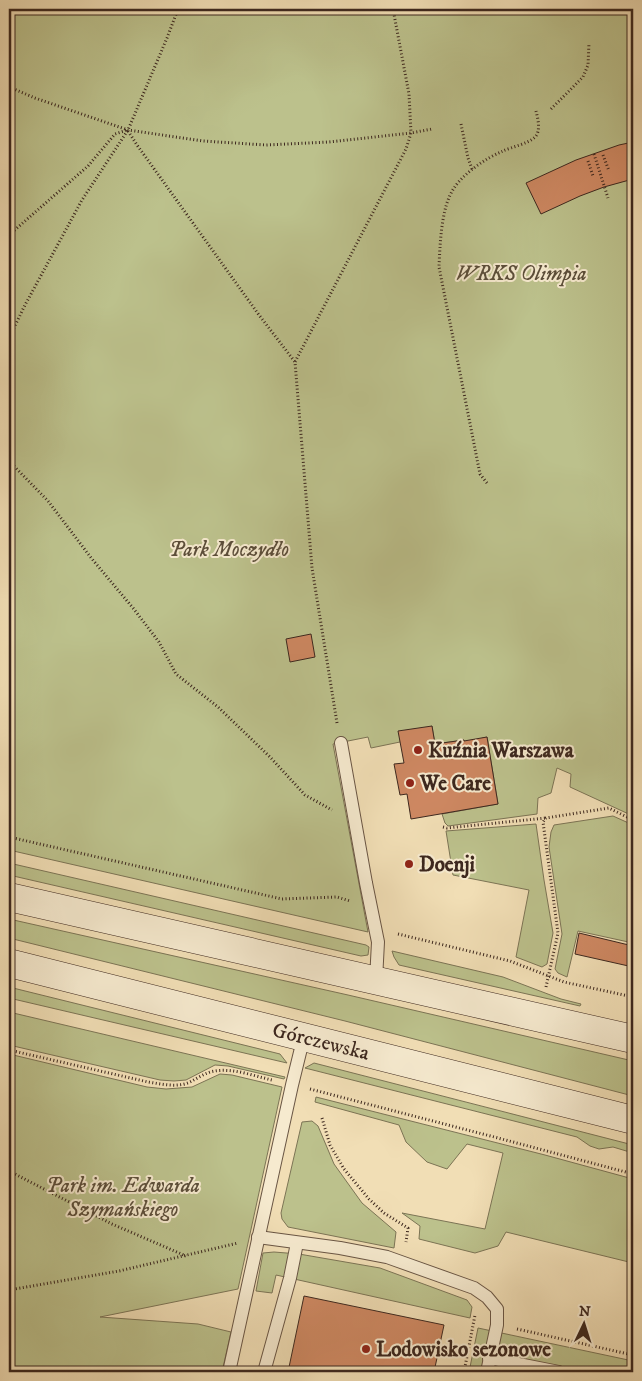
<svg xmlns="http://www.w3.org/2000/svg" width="642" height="1381" viewBox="0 0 642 1381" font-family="'IM FELL DW Pica',serif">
	<rect width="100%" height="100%" fill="#f1deb5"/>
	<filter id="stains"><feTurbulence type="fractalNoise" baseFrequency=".004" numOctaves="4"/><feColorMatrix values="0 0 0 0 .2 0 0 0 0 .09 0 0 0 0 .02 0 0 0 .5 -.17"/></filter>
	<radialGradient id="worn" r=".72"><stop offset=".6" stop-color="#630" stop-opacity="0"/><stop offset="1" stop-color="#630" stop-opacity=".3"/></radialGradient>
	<g fill="#bcc18c" stroke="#7c7455">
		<path d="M9 9H633V816L570 787 571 774 557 768 551 793 538 798 537 814 448 826 445 823 442 814 498 804 487 737 482 738 466 752 464 740 435 744 432 726 400 742 371 748 368 737 333 744 368 932 9 850Z"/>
		<path d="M613 816 633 825V943L578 931 567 977 558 973 555 969 562 934 549 847 551 832 554 825Z"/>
		<path d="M536 824 544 880 553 933 547 964 542 967 516 957 529 890 453 875 446 831Z"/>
		<path d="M9 863 366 945 369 947 368 955 361 956 9 875Z"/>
		<path d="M9 919 348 995 633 1061V1096L345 1021 9 938Z"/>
		<path d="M392 951 503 977 561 999 581 1004 580 1006 399 965 394 957Z"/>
		<path d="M9 987 280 1054 287 1063 9 998Z"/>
		<path d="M9 1012 285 1077 284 1079 228 1066 215 1065 186 1080 174 1081 160 1080 9 1045Z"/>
		<path d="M9 1054 147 1087 166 1089 192 1087 220 1074 232 1075 282 1087 238 1289 100 1317 198 1324 231 1332 222 1372H9Z"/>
		<path d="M314 1063 633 1145V1153L613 1147 599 1149 590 1146 577 1137 305 1068Z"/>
		<path d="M316 1097 545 1155 633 1179V1263L506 1232 498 1246 475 1253 419 1239 420 1226 402 1213 485 1229 503 1153 467 1144 447 1169 427 1162 406 1142 399 1125 315 1102Z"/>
		<path d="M312 1121 318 1126 334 1164 362 1203 396 1232 394 1248 288 1227 282 1219 281 1213 302 1122Z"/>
		<path d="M274 1252 299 1254 380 1268 467 1300 472 1307 470 1318 276 1275 272 1293 256 1291 263 1253Z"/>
		<path d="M478 1328 633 1361V1372H469Z"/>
	</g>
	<g fill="#ce8862" stroke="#3c271e">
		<path d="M633 142V179L604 187 580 196 541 214 526 183 576 160 619 145Z"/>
		<path d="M311 634 315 657 290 662 286 639Z"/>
		<path d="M432 726 435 744 464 740V741L487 737 498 804 411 819 407 794 400 795 394 764 404 763 398 731Z"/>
		<path d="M579 933 633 946V967L575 954Z"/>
		<path d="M304 1296 444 1325 434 1372H288Z"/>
	</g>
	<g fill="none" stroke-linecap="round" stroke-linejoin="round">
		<g stroke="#695544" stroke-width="14">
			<g id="service">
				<path d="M341 743 366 883 378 942 376 980"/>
				<path d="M258 1237 340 1248 387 1257 474 1288 487 1297 497 1309V1325L487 1372"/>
				<path d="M489 1358 559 1372"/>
				<path d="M229 1372 292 1085 304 1036"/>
				<path d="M264 1372 290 1278 297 1243"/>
			</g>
		</g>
		<g stroke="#3c271e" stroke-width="29">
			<g id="secondary">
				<path d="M9 897 633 1039"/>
				<path d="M9 963 633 1120"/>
			</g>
		</g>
		<g stroke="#3c271e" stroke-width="3" stroke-dasharray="1 2.5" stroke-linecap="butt">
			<path d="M9 87 35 98 128 130 203 141 266 145 329 142 411 133 432 129"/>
			<path d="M551 109 583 77 588 65 589 43"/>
			<path d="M461 124 468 158 472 169"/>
			<path d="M128 131 137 145 259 315 295 362"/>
			<path d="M594 154 608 198"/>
			<path d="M603 155 609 171"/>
			<path d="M588 161 593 176"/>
			<path d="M9 235 88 166 115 134 127 130"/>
			<path d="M9 338 25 305 82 200 128 130 167 38 178 9"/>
			<path d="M9 461 48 501 92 559 133 608 159 642 176 674 218 707 270 757 305 795 332 810"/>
			<path d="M487 483 480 474 439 267C440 245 441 207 454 188 464 173 486 158 503 151 511 147 528 144 535 137 541 131 538 119 536 111"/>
			<path d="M337 723 312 568 295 362 406 149 411 133 409 94 393 9"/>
			<path d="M443 827 447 828 546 818"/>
			<path d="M9 837 282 899 337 897 350 901"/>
			<path d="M398 934 510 961 564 982 633 997"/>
			<path d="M546 987 558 933 543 822 546 818 609 808 633 820"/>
			<path d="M9 1050 148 1082C162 1084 177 1088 190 1082 198 1078 206 1072 215 1071 234 1068 254 1076 272 1080"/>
			<path d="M310 1089 498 1138 633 1174"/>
			<path d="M322 1118 330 1145 344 1169 369 1199 384 1213 408 1228 406 1242"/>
			<path d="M9 1171 112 1224 186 1256"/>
			<path d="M9 1290 119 1271 238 1243"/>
			<path d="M517 1329 633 1355"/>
			<path d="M464 1372 475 1315"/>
		</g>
		<use href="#service" stroke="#f6eacf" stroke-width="12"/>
		<use href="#secondary" stroke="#f6eacf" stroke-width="28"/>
	</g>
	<g fill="#8f2418" stroke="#f6eacf" stroke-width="2">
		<circle cx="418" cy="750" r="5"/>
		<circle cx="410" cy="783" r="5"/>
		<circle cx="409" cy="864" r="5"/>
		<circle cx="366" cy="1349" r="5"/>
	</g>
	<g text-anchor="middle" stroke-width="4" stroke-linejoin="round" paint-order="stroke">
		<g font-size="21" font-style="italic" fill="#5c4e3a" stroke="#f6eacf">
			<text x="521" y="280">WRKS Olimpia</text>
			<text x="229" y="556">Park Moczydło</text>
			<text x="123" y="1192">Park im. Edwarda<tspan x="123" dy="24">Szymańskiego</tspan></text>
		</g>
		<g font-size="21" font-weight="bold" fill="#3c271e" stroke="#f6eacf" text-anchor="start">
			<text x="428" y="757">Kuźnia Warszawa</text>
			<text x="420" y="790">We Care</text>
			<text x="419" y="871">Doenji</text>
			<text x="376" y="1356">Lodowisko sezonowe</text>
		</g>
		<g font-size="21" fill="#3c271e" stroke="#f6eacf">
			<text transform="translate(321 1041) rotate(14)" y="7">Górczewska</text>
		</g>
	</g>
	<rect width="642" height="1381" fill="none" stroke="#f1deb5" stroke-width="30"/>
	<rect x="10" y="10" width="622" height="1361" fill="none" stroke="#3c271e" stroke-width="2.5"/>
	<rect x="15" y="15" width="612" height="1351" fill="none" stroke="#3c271e"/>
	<g transform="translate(584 1324) rotate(4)" stroke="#f6eacf" stroke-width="4" paint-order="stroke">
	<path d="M0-4L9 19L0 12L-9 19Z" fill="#3c271e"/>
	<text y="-8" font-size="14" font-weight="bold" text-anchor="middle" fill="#3c271e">N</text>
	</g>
	<rect width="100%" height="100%" filter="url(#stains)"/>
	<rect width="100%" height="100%" fill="url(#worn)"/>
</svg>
